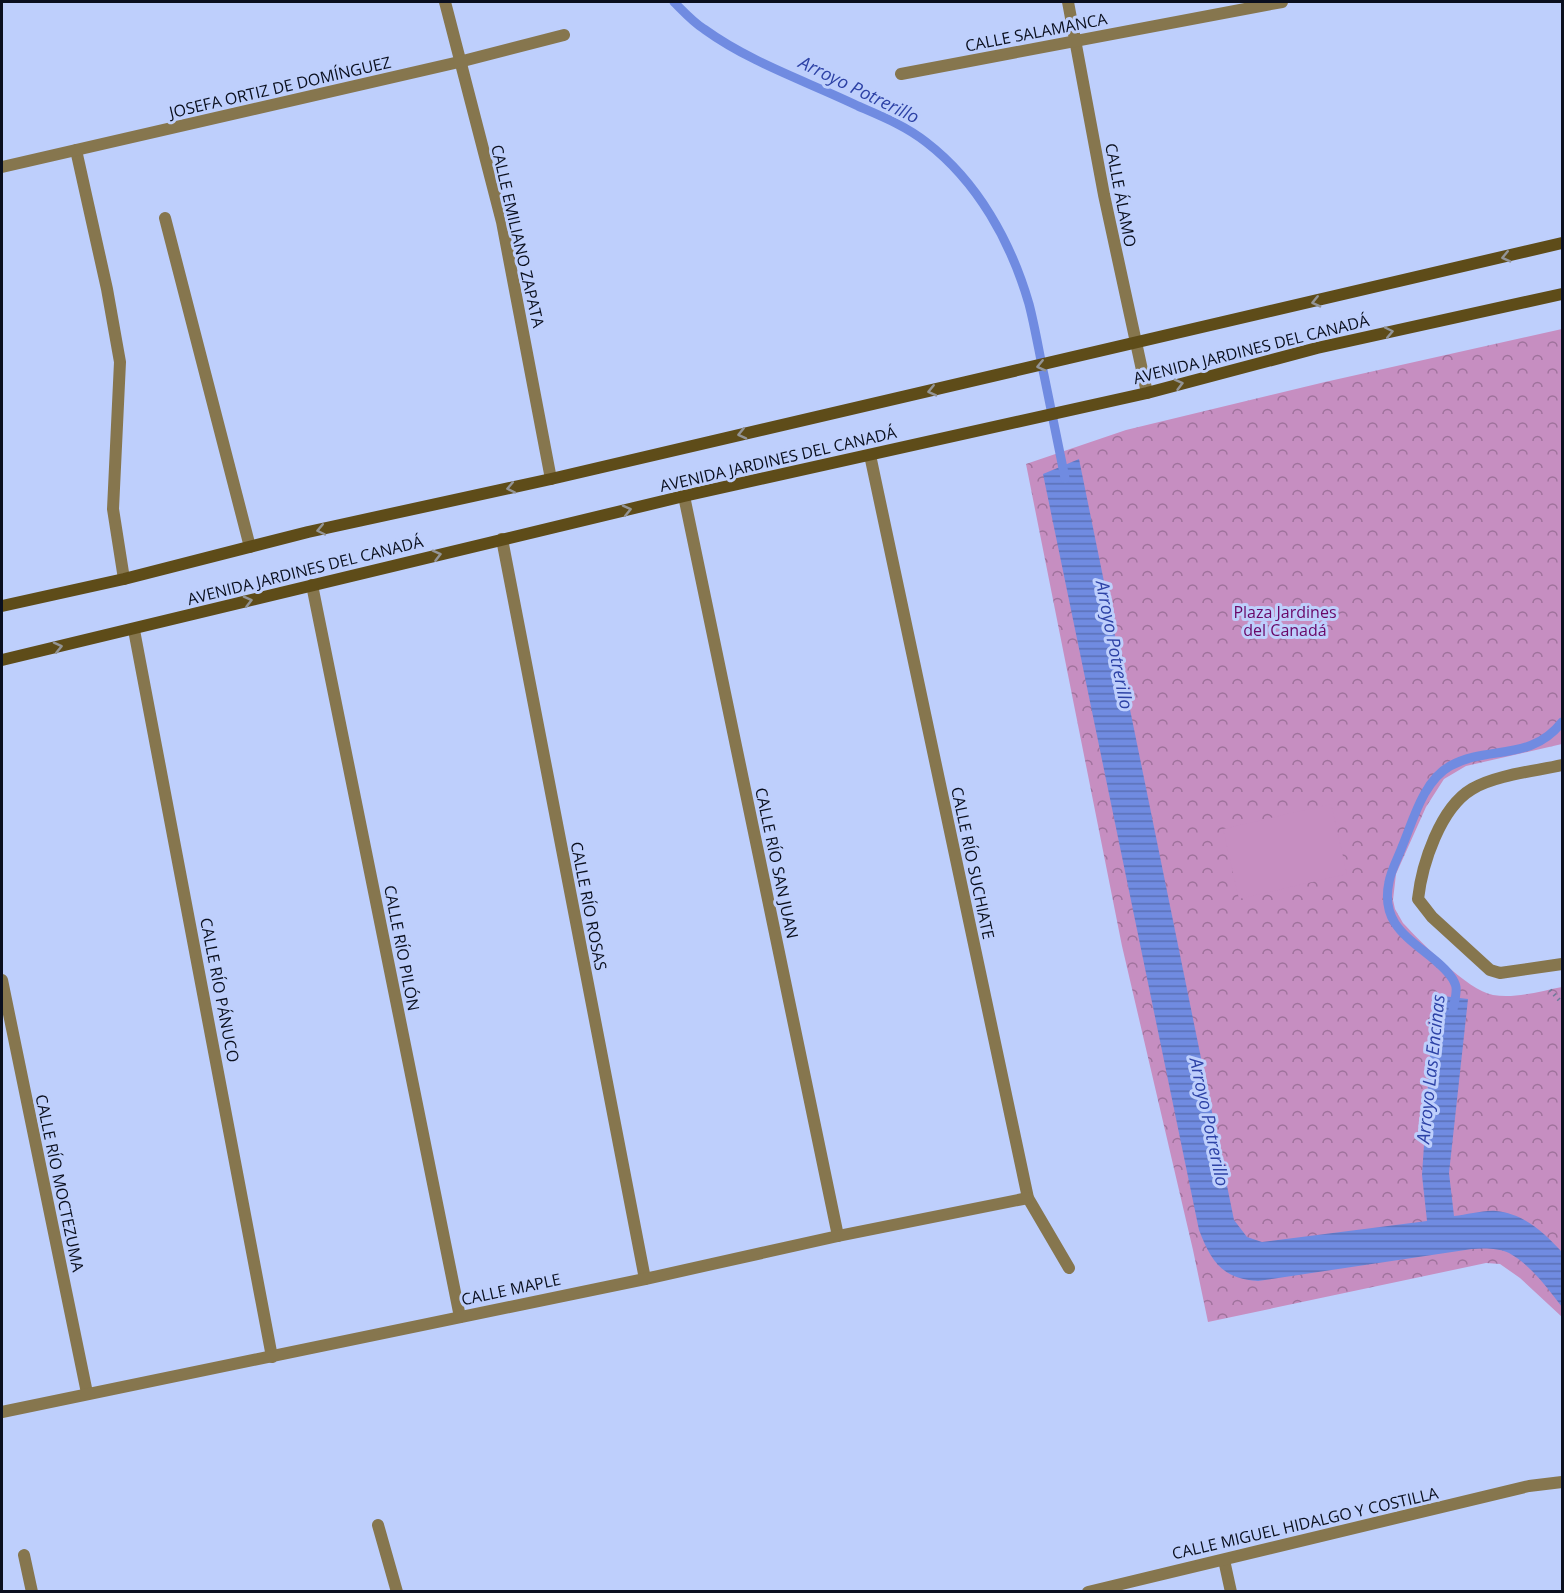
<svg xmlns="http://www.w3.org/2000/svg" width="1564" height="1593" viewBox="0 0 1564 1593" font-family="'Open Sans',sans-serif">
	<defs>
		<pattern id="park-crowns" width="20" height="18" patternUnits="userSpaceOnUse" patternTransform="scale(1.5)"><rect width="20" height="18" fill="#c68ec1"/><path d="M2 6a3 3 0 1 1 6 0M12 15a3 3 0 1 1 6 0" fill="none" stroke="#9f729c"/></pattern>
		<pattern id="water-rules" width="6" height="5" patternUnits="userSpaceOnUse" patternTransform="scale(1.5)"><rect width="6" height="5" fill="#708be1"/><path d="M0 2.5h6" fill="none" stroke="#5a70b6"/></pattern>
	</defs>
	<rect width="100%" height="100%" fill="#becffc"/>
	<path fill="url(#park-crowns)" d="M1562 329V744L1466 766 1444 779 1426 807 1396 874 1393 900 1395 909 1403 923C1422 943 1467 990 1493 995 1515 999 1541 991 1562 987V1317L1520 1278 1500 1264 1486 1263 1208 1322 1193 1250 1122 946 1026 464 1126 430 1325 382Z"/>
	<path fill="#c68ec1" d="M1331 804 1347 874 1239 899 1223 829Z"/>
	<path fill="url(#water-rules)" d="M1079 459 1234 1220 1247 1237 1262 1242 1427 1221 1422 1175 1434 995 1468 999 1449 1173 1454 1216C1467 1215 1483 1210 1496 1211 1525 1214 1544 1233 1562 1252V1307C1548 1289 1531 1265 1509 1253 1498 1248 1484 1248 1472 1249L1258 1281C1222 1279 1211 1261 1199 1230L1043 474Z"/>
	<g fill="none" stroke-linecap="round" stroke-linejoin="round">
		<g stroke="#708be1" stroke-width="9">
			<path d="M674 2C683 11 693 22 704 29 751 63 806 81 858 106 881 116 906 126 926 142 978 182 1011 242 1029 304 1035 327 1039 352 1044 375 1051 410 1058 444 1065 478"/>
			<path d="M1453 1010C1454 1003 1457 994 1456 987 1454 977 1444 968 1437 962 1409 938 1380 924 1389 882 1391 870 1398 858 1402 847 1413 821 1423 781 1450 766 1488 745 1531 762 1562 722"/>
		</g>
		<path stroke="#6f7a9a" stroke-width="4" stroke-dasharray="1.5 4.5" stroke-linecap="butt" d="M1550 990 1562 1003"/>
		<g stroke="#86764e" stroke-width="12">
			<path d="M76 150 107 289 120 362 113 509 124 579"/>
			<path d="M165 218 250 547"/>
			<path d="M378 1525 397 1592"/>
			<path d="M24 1555 32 1592"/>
		</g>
		<g stroke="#86764e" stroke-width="12">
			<path d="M445 2 502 222 551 479"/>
			<path d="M1068 2 1104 195 1147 393"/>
			<path d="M901 74 1282 2"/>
			<path d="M2 167 459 62 564 35"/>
			<path d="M870 455 1028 1198 1069 1268"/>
			<path d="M684 496 838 1236"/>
			<path d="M502 539 645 1279"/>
			<path d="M312 585 460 1317"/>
			<path d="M134 630 272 1357"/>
			<path d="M1562 765C1536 771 1495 775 1472 789 1440 808 1422 864 1418 899L1432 917 1490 970 1500 973 1562 964"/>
			<path d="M2 980 87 1393"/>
			<path d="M2 1412 645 1279 838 1236 1028 1198"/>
			<path d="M1224 1560 1231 1592"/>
			<path d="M1088 1592 1529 1486 1562 1482"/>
		</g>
		<g stroke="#5e4c19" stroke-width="12">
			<path d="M2 606 124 579 308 532 551 479 1562 243"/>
			<path d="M2 660 684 496 1147 393 1317 348 1562 294"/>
		</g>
	</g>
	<defs><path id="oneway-chevron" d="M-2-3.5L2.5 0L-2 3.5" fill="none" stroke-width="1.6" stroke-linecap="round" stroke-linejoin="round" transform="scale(1.5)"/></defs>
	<g stroke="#939496">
		<use href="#oneway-chevron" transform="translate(1506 257) rotate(167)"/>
		<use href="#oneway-chevron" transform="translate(1316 302) rotate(167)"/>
		<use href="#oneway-chevron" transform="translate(1389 332) rotate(-12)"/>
		<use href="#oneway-chevron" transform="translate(1041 366) rotate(167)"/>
		<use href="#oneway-chevron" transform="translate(1179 384) rotate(-15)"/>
		<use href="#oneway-chevron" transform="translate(932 391) rotate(167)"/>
		<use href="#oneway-chevron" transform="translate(742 434) rotate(167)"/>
		<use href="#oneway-chevron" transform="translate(511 488) rotate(168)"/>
		<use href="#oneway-chevron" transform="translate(627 510) rotate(-13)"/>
		<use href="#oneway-chevron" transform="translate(321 530) rotate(168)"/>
		<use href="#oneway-chevron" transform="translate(437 555) rotate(-14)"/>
		<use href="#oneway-chevron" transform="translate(248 601) rotate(-14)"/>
		<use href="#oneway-chevron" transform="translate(58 647) rotate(-13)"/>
	</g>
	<g text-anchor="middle" stroke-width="6" stroke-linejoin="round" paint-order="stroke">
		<g font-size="16" fill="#0a0f1e" stroke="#becffc">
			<text transform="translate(1036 32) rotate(-11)" y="6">CALLE SALAMANCA</text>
			<text transform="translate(280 87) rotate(-13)" y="6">JOSEFA ORTIZ DE DOMÍNGUEZ</text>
			<text transform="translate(1121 195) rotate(79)" y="6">CALLE ÁLAMO</text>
			<text transform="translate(518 236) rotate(77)" y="6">CALLE EMILIANO ZAPATA</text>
			<text transform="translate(1251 349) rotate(-14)" y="6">AVENIDA JARDINES DEL CANADÁ</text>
			<text transform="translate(778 459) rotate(-13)" y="6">AVENIDA JARDINES DEL CANADÁ</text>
			<text transform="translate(305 570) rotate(-14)" y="6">AVENIDA JARDINES DEL CANADÁ</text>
			<text transform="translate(777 863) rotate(78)" y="6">CALLE RÍO SAN JUAN</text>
			<text transform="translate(973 863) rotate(78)" y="6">CALLE RÍO SUCHIATE</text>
			<text transform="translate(589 906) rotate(79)" y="6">CALLE RÍO ROSAS</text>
			<text transform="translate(402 948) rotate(79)" y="6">CALLE RÍO PILÓN</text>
			<text transform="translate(220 990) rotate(79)" y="6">CALLE RÍO PÁNUCO</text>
			<text transform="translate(60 1183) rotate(78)" y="6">CALLE RÍO MOCTEZUMA</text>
			<text transform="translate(511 1289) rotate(-12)" y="6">CALLE MAPLE</text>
			<text transform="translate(1305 1523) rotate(-13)" y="6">CALLE MIGUEL HIDALGO Y COSTILLA</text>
		</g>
		<g font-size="16" fill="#690767" stroke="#becffc">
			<text x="1285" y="618">Plaza Jardines<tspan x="1285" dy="18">del Canadá</tspan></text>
		</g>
		<g font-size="18" font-style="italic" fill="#2d42a6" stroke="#becffc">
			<text transform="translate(859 90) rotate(26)" y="6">Arroyo Potrerillo</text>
			<text transform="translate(1114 645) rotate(79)" y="6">Arroyo Potrerillo</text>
			<text transform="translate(1431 1069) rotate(-84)" y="6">Arroyo Las Encinas</text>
			<text transform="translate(1209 1122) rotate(78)" y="6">Arroyo Potrerillo</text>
		</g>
	</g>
	<rect width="1564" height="1593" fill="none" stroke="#0a0f1e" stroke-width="6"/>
</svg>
